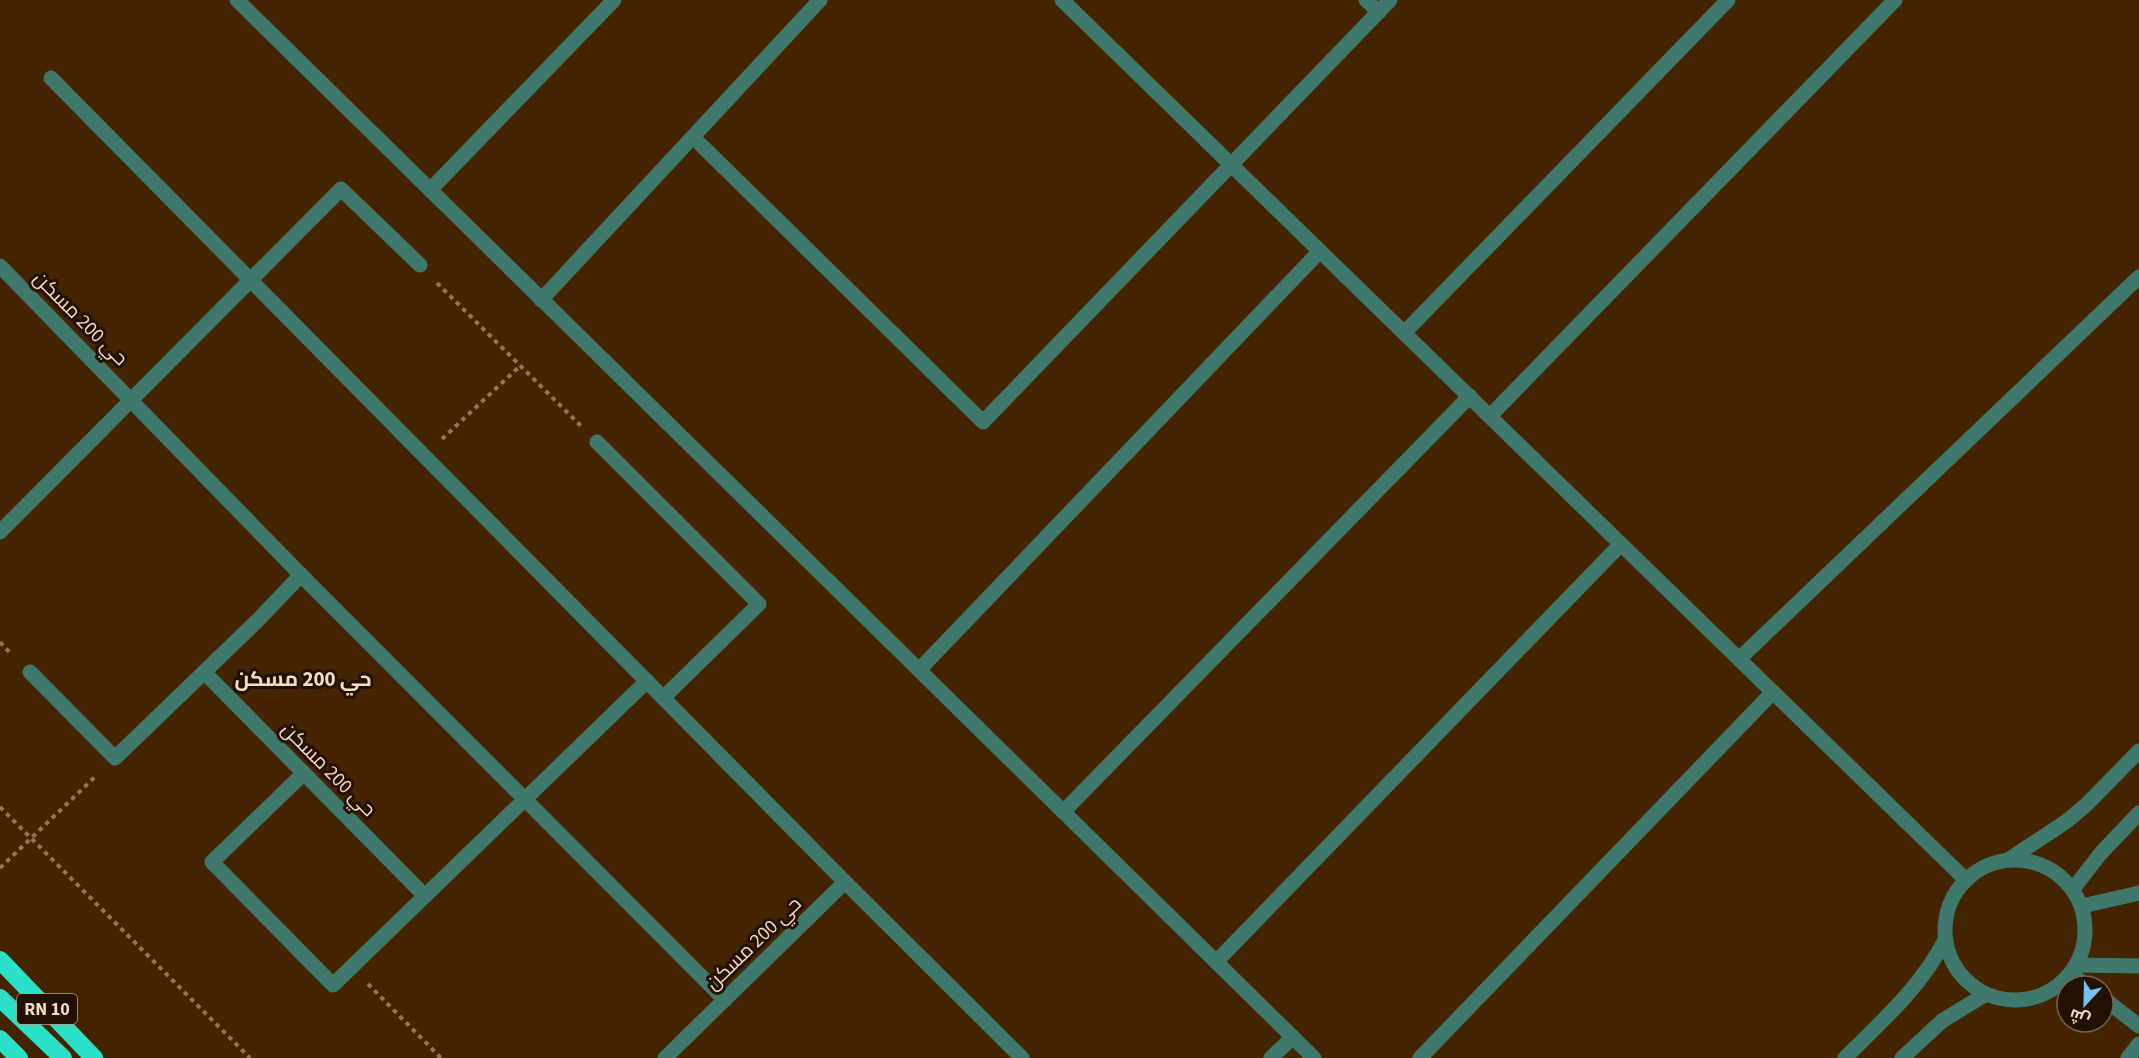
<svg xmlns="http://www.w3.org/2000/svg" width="2139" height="1058" viewBox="0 0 2139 1058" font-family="'Source Sans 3',Cairo,sans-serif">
	<rect width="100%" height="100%" fill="#442301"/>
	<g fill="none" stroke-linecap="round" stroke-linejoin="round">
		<g stroke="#937558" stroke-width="4" stroke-dasharray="4.5 4.5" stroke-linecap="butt">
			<path d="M437 283 581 426"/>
			<path d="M442 439 520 366"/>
			<path d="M0 642 12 655"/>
			<path d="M0 807 250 1058"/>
			<path d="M0 868 97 775"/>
			<path d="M368 984 441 1058"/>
		</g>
		<g stroke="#3e786d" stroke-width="15">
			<path d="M237 0 1314 1058"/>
			<path d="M1062 0 1965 879"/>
			<path d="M1366 0 1379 12"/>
			<path d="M51 78 845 882 1022 1058"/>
			<path d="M693 137 983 422 1390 0"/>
			<path d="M430 190 614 0"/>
			<path d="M0 266 301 575 725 1000"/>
			<path d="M541 300 820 0"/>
			<path d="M1404 333 1728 0"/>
			<path d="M1490 416 1895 0"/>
			<path d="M597 442 759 604 663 698"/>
			<path d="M0 532 341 189 420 265"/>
			<path d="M1739 659 2139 277"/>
			<path d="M919 670 1320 251"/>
			<path d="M30 672 115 758 257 621 301 575"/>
			<path d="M204 672 425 896"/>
			<path d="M304 773 212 862 333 985 647 681"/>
			<path d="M1063 812 1470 396"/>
			<circle cx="2015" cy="930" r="70"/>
			<path d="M2008 860 2067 821 2087 804 2139 751"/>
			<path d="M2073 889 2101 853 2139 813"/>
			<path d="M2082 906 2139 893"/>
			<path d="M1216 962 1621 544"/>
			<path d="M2077 965 2139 966"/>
			<path d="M2071 974 2087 986"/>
			<path d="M2103 998 2139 1026"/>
			<path d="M665 1058 845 882"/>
			<path d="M1271 1058 1293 1037"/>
			<path d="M1420 1058 1773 692"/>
			<path d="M1845 1058C1882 1021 1921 987 1945 940"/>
			<path d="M1902 1058 1942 1021 1986 994"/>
			<path d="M2128 1058 2139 1044"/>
		</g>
		<g stroke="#2ae0c7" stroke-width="18">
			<path d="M0 960 94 1058"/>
			<path d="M0 998 63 1058"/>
			<path d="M0 1039 19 1058"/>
		</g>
	</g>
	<g text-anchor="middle" stroke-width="6" stroke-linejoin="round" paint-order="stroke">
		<rect fill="#221001" stroke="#b69d8a" stroke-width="1.5" x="17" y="994" width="60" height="30" rx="4.5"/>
		<g font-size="18" font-weight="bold" fill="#f5dac4">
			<text x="47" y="1015">RN 10</text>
		</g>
		<g font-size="20" fill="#f5dac4" stroke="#221001">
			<text transform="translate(81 318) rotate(45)" y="7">حي 200 مسكن</text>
			<text transform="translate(329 769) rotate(45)" y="7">حي 200 مسكن</text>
			<text transform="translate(753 943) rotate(-44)" y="7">حي 200 مسكن</text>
		</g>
		<g font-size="21" font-weight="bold" fill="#f5dac4" stroke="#221001">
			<text x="303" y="686">حي 200 مسكن</text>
		</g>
	</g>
	<g transform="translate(2085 1004) rotate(202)"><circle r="28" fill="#221001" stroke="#76614f" stroke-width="1.5"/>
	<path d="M0-4.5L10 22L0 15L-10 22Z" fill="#74c0f6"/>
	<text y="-9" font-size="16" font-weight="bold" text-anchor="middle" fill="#f5dac4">ش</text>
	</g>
</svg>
